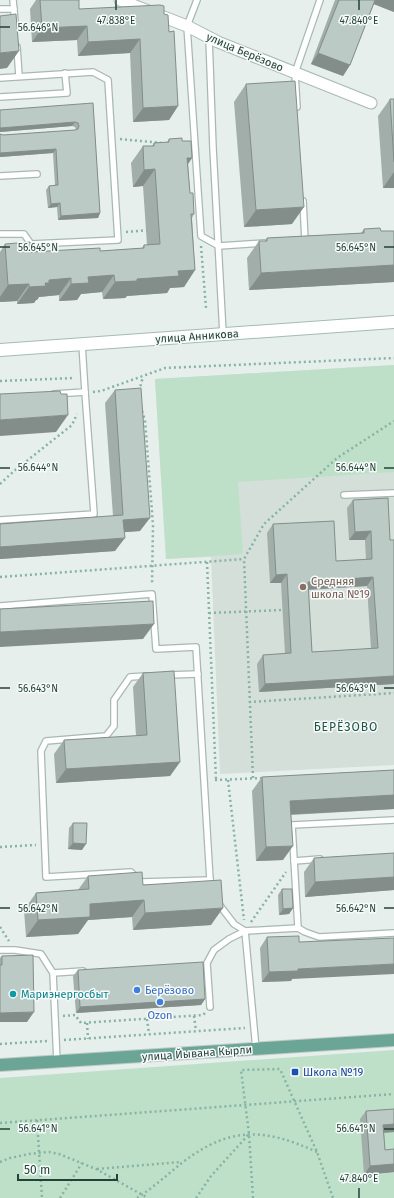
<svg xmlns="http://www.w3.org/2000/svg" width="394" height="1198" viewBox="0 0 394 1198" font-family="'Fira Sans',sans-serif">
	<rect width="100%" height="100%" fill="#e6efeb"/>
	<path fill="#d4dfda" d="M394 365V765L220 774 211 557 166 559 155 379Z"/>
	<g fill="#bfe0c8">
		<path d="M394 365V472L238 482 243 554 166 559 155 379Z"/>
		<path d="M394 1050V1198H0V1078Z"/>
	</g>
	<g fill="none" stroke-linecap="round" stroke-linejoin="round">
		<g stroke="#a8b8b2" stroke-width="8">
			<g id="lane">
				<path d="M13 0 15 22"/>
				<path d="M197 0 187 26 201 236 219 246 264 243"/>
				<path d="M0 9H14"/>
				<path d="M209 38 213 148 223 334"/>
				<path d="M17 47 19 76"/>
				<path d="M0 78 93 72 108 80 118 240 31 244 24 234H0"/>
				<path d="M0 97 67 93 65 73"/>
				<path d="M297 107 295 73 320 0"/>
				<path d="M0 176 37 174"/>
				<path d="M303 201 305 241"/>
				<path d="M54 394 85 392 82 344"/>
				<path d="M344 495 394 493"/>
				<path d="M0 520 94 514 85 392"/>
				<path d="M0 606 152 594 156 649 196 647 210 880 212 888"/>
				<path d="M168 675 198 674"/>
				<path d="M146 676 130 677 114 700V726L106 736 46 741 41 751 46 877 131 872 141 882 210 880"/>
				<path d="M294 861 320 859"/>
				<path d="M218 903 234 924 245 931 256 1049"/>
				<path d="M298 928 292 825 394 820"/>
				<path d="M0 950H15L41 954 53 973 57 1062"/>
				<path d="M53 973 83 971"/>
				<path d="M210 1007 207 963 214 950 229 939 245 931 298 928 305 932 319 937 394 933"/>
			</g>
		</g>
		<g stroke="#a8b8b2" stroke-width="13">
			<path id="street" d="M120 0 187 26 218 42 371 103"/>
		</g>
		<g stroke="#a4bbb3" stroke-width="14">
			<path id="secondary" d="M0 350 394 322"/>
		</g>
		<g stroke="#c2cac8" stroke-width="14">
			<path id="primary" d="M0 1065 394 1040"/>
		</g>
		<g stroke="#86b3a5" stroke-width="2.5" stroke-dasharray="2 3" stroke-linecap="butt">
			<path d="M120 139 162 143"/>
			<path d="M126 232 149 230"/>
			<path d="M201 246 206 308"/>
			<path d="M0 381 75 378"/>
			<path d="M139 391 143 377"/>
			<path d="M93 392 101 391 165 368 394 358"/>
			<path d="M142 411 145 420 153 525 152 585"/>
			<path d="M0 484 14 471 72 425 77 414"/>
			<path d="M207 562 216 780"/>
			<path d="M0 577 244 559"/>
			<path d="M209 613 282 610"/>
			<path d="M249 702 394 693"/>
			<path d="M253 778 244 559 264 524 337 458 394 421"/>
			<path d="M215 780 264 778"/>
			<path d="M228 780 244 920"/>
			<path d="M0 847 36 845"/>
			<path d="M251 922 286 872"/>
			<path d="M0 927 9 941"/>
			<path d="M63 1016 75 1015 81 1023 203 1015 205 1013"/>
			<path d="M194 1016 196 1031"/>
			<path d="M147 1019 149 1034"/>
			<path d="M87 1023 88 1039"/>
			<path d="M64 1040 245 1028"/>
			<path d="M0 1044 47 1041"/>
			<path d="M37 1120 42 1198"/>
			<path d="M0 1123 394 1094"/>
			<path d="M0 1162 10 1158 29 1154 49 1152 59 1154 96 1169 148 1198"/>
			<path d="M97 1169 181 1162"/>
			<path d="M60 1198 82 1163"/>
			<path d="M137 1198C154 1187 168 1174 183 1162 231 1126 264 1128 317 1152"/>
			<path d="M196 1198 211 1176 249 1134"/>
			<path d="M253 1198 249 1134 241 1070 280 1069 317 1152 333 1198"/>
		</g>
		<use href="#lane" stroke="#fff" stroke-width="5.5"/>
		<use href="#street" stroke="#fff" stroke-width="11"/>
		<use href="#secondary" stroke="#fff" stroke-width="12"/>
		<use href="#primary" stroke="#6aa596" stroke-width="12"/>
	</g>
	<g fill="#a1aea9" fill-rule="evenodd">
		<path d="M36 0H79V9L164 14 169 32 178 106 169 120 133 122 130 53 78 56 77 40 32 42 30 9Z"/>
		<path d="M335 0H394V12L374 4 350 65 343 76 311 64Z"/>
		<path d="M246 84 292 224 244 227 234 102Z"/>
		<path d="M390 99H394V188H383L378 116Z"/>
		<path d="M93 103 100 213 98 218 58 220 57 207 48 208 46 190 49 186 55 185 53 153 0 157V134L3 135 76 130 75 127 72 126 0 132Z"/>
		<path d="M169 139 182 141 188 164 190 193 194 214 192 218 195 270 184 287 170 288 167 293 127 296 125 298 103 299 102 292 81 294 77 300 59 301V295L39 297 37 300H36L34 303 17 304V301L0 302V252L5 244 31 252 100 251 142 248 144 245H147L143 186 133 187 131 163 143 146H152L154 143 167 142Z"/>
		<path d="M364 229 381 231H394V282L249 290 247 258 259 241H265L267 238 361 233Z"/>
		<path d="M115 390 140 531 124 532 115 551 0 559V524L113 516 105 403Z"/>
		<path d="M388 498 394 684 259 692 257 664 263 655 285 654 281 583H270L267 533 273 524 336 561 366 560 365 540H349L347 508 353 500ZM367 586 371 649 312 652 308 590Z"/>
		<path d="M143 673 180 762 170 776 56 783 54 754 64 740 136 736 133 687Z"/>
		<path d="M394 770V809L291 815 283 860 256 861 252 791 262 777Z"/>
		<path d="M73 823 82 850 68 849 69 828Z"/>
		<path d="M394 853V890L305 897 304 872 314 858Z"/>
		<path d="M88 876 143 885 211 925 133 930 132 917 88 920 78 934 26 937 24 910 36 893 78 890Z"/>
		<path d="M282 889 293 908 289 914 279 915 278 895Z"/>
		<path d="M267 937 292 979 291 981 262 982 260 948Z"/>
		<path d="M2 956 27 1022H0V958Z"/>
		<path d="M78 970 205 999 201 1005 76 1013 73 976Z"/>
		<path d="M394 1109V1132L384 1133 385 1150 394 1149V1172L364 1175 360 1119 366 1111Z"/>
	</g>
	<g fill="#838d89">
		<path d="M373 0H394V12L371 3Z"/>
		<path d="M87 26 77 40 32 42 42 28Z"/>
		<path d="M140 39 130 53 78 56 88 42Z"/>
		<path d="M19 51 7 68 0 69V53Z"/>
		<path d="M318 53 350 65 343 76 311 64Z"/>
		<path d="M178 106 169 120 133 122 143 108Z"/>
		<path d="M75 122 72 126 0 132V128Z"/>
		<path d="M56 149 53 153 0 157V153Z"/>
		<path d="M187 158H192L181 175Z"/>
		<path d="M155 169 143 186 133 187 144 170Z"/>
		<path d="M394 172V188H383Z"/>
		<path d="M60 203 57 207 48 208 51 204Z"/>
		<path d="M304 207 292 224 244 227 256 210Z"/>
		<path d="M100 213 98 218 58 220 61 216Z"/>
		<path d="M394 265V282L249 290 261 273Z"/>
		<path d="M195 270 184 287 170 288 167 293 127 296 125 298 103 299 115 282 178 271Z"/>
		<path d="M114 275 102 292 81 294 77 300 59 301 71 284 88 277Z"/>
		<path d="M71 278 59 295 39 297 37 300H36L34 303 17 304 29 287 49 280Z"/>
		<path d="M29 284 17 301 0 302V297L8 285Z"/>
		<path d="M68 415 56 432 0 436V420Z"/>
		<path d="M150 518 140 531 114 533 123 520Z"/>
		<path d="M371 531 365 540H349L355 532Z"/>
		<path d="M125 538 115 551 0 559V547Z"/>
		<path d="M287 574 281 583H270L276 575Z"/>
		<path d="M373 577 367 586 302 590 308 582Z"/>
		<path d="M154 624 143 639 0 647V632Z"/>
		<path d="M394 676V684L259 692 265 684Z"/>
		<path d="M180 762 170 776 56 783 66 769Z"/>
		<path d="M394 795V809L280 815 290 801Z"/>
		<path d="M73 843 86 844 82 850 68 849Z"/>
		<path d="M293 846 283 860 256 861 266 847Z"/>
		<path d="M394 877V890L305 897 315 882Z"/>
		<path d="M144 900 132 917 88 920 78 934 26 937 38 920 90 904Z"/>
		<path d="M223 908 211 925 133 930 145 913Z"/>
		<path d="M293 908 289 914 279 915 283 909Z"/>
		<path d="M394 964V974L292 979 291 981 262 982 269 972 298 969Z"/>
		<path d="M205 999 201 1005 76 1013 80 1007Z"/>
		<path d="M34 1012 27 1022H0V1013Z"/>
		<path d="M394 1124V1132L377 1133 383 1125Z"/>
		<path d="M394 1164V1172L364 1175 370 1166Z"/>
	</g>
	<g fill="#bbcac4" stroke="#838d89" fill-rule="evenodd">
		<path d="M40 0H79V9L160 5 164 6V14L168 15 169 32 174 31 178 106 143 108 140 39 88 42 87 26 42 28Z"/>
		<path d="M339 0H375L350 65 318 53Z"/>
		<path d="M16 14 19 51 0 53V16Z"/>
		<path d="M295 81 304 207 256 210 246 84Z"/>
		<path d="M390 99H394V162Z"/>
		<path d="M93 103 100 213 61 216 60 203 51 204 49 186 58 185 56 149 0 153V134L3 135 75 130 78 129 79 126 78 123 75 122 0 128V110Z"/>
		<path d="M182 138V141H191L192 158H187L190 193H193L194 214H191L195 270 178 271 179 276 137 279V281L115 282 114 275 88 277 89 283 71 284V278L49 280V283H45L46 286 29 287V284L8 285 5 244 30 242 31 252 100 248V251L144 248V245L160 244 155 169 144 170 143 146H154V143L169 142V139Z"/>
		<path d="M380 228 381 231H394V265L261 273 259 241H267V238L364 233V229Z"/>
		<path d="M141 388 150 518 123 520 125 538 0 547V524L123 515 115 390Z"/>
		<path d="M60 391 61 394H67L68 415 0 420V394Z"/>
		<path d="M388 498 390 540H394V676L265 684 263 655 291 653 287 574 276 575 273 524 334 521 336 561 372 559 371 531 355 532 353 500ZM373 577 378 648 312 652 308 582Z"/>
		<path d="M153 601 154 624 0 632V609Z"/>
		<path d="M174 671 180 762 66 769 64 740 147 735 143 673Z"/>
		<path d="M394 770V795L290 801 293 846 266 847 262 777Z"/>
		<path d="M73 823H87L86 844 73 843Z"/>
		<path d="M394 853V877L315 882 314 858Z"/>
		<path d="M142 872 143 885 221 880 223 908 145 913 144 900 90 904V917L38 920 36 893 89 889 88 876Z"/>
		<path d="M282 889H292L293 908 283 909Z"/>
		<path d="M299 936V942L394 938V964L298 969V971L269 972 267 937Z"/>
		<path d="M33 955 34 1012 0 1013V1019V965H2V956Z"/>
		<path d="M203 962 205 999 80 1007 78 970Z"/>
		<path d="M394 1109V1124L383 1125 385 1150 394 1149V1164L370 1166 366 1111Z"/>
	</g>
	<path fill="none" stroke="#24423a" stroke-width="1.5" d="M116 0V10M359 0V10M0 27H10M0 247H10M384 247H394M0 468H10M384 468H394M0 688H10M384 688H394M0 908H10M384 908H394M0 1129H10M384 1129H394M359 1188V1198"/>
	<circle fill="#8d6e63" stroke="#f7fbf9" stroke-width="1.5" cx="303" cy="587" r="4"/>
	<g fill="#3f7fe0" stroke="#f7fbf9" stroke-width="1.5">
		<circle cx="137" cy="990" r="4"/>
		<circle cx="160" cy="1002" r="4"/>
	</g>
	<circle fill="#0f9aa8" stroke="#f7fbf9" stroke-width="1.5" cx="13" cy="994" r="4"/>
	<rect fill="#1a4fb4" stroke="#f7fbf9" stroke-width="1.5" x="291" y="1068" width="8" height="8" rx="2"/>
	<g text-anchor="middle" stroke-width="3" stroke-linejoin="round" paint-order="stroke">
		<g font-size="11" fill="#24423a" stroke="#f7fbf9">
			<text transform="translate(245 52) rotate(23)" y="4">улица Берёзово</text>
			<text transform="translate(197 336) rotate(-4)" y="4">улица Анникова</text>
			<text transform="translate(197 1053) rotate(-4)" y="4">улица Йывана Кырли</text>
		</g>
		<g font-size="11" fill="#785e54" stroke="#f7fbf9" text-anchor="start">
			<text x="311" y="585">Средняя<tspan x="311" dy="13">школа №19</tspan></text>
		</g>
		<g font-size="11" fill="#366cbe" stroke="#f7fbf9" text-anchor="start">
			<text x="145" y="994">Берёзово</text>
			<text x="160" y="1019" text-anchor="middle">Ozon</text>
		</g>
		<g font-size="11" fill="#0d838f" stroke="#f7fbf9" text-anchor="start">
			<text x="21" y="998">Мариэнергосбыт</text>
		</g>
		<g font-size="11" fill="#164399" stroke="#f7fbf9" text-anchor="start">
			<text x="303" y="1076">Школа №19</text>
		</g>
		<g font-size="12" letter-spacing="1" fill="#1f5548" stroke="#f7fbf9">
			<text x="346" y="731">БЕРЁЗОВО</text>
		</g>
	</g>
	<g font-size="10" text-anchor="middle" fill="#24423a" stroke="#f7fbf9" stroke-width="3" stroke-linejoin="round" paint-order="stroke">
		<text x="116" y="24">47.838°E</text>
		<text x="359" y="24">47.840°E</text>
		<text x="38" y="31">56.646°N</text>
		<text x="38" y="251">56.645°N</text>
		<text x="356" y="251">56.645°N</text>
		<text x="38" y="471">56.644°N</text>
		<text x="356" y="471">56.644°N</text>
		<text x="38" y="692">56.643°N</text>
		<text x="356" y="692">56.643°N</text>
		<text x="38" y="912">56.642°N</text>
		<text x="356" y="912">56.642°N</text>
		<text x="38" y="1132">56.641°N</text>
		<text x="356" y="1132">56.641°N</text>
		<text x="359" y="1182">47.840°E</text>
	</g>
	<path d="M18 1174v6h99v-6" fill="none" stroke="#24423a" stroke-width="2"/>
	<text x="24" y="1174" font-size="12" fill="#24423a" stroke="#f7fbf9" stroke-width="3" paint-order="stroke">50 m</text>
</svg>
